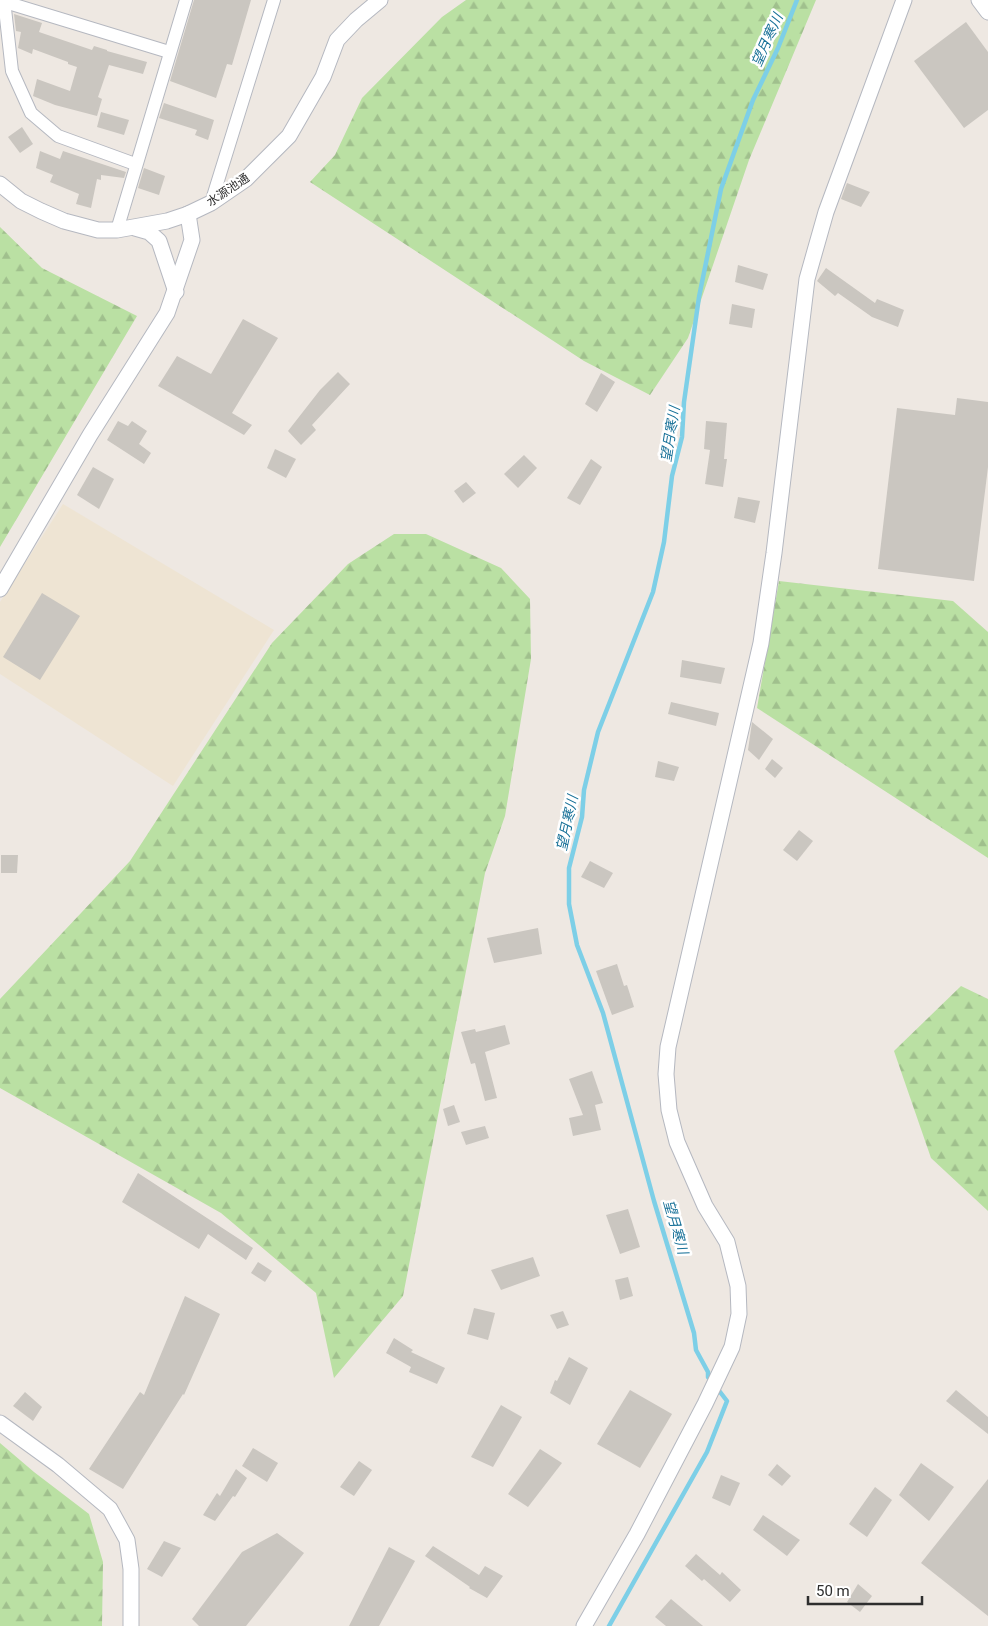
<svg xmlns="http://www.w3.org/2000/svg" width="988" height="1626" viewBox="0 0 988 1626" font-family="Roboto,'Noto Sans JP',sans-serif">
	<defs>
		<pattern id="forest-firs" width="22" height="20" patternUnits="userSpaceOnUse" patternTransform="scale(1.25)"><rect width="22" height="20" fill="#bae0a3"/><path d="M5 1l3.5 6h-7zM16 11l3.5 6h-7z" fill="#a0c08d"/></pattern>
	</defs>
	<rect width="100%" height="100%" fill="#eee8e2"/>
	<path fill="#eee4d3" d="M63 504 274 630 173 786 0 674V602Z"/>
	<g fill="url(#forest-firs)">
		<path d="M466 0H816L749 160 688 338 650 395 584 361 310 182 335 155 362 98 442 17Z"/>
		<path d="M0 227 42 268 137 316 0 547Z"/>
		<path d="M394 534H426L501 568 530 599 531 659 505 816 485 873 403 1296 334 1378 316 1293 221 1213 0 1088V999L130 861 272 643 348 564Z"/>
		<path d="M779 581 953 601 988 632V858L757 708Z"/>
		<path d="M961 986 988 999V1211L931 1158 894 1051Z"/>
		<path d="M0 1443 34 1472 89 1514 103 1562 102 1626H0Z"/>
	</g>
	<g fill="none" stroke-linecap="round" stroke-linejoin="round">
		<g stroke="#7dcfe7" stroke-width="4.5">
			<path d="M712 1382 708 1377V1372L696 1350 694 1333 654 1201 603 1013 577 945 569 904V868L582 817 584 790 598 732 653 592 664 542 672 476 682 437 684 402 699 297 721 189 753 100 778 48 797 0"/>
			<path d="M609 1626 707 1452 727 1401 717 1388"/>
		</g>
	</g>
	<g fill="#cac6c0">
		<path d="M194 0H251L232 65 227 64 216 98 170 81Z"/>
		<path d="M14 14 42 23 39 32 92 50 94 46 107 50V51L147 62 143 74 109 65 98 97 102 99 97 116 55 105 33 96 37 79 70 91 77 67 68 64V62L33 49 32 54 18 48 21 32 16 31Z"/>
		<path d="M966 22 988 52V110L964 128 914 61Z"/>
		<path d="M164 103 214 120 208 140 195 135 197 130 159 118Z"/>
		<path d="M101 112 129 120 124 135 97 127Z"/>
		<path d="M22 127 33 144 20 153 8 137Z"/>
		<path d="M40 151 60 159 63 151 126 172 124 178 101 175V180L97 179 91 208 76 204 79 194 50 182 53 175 36 168Z"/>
		<path d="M144 168 165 176 159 195 138 188Z"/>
		<path d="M847 183 870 192 861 207 841 199Z"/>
		<path d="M738 265 768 274 763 290 735 282Z"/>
		<path d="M826 268 875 303 877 299 904 310 898 327 872 317 838 293 835 296 817 281Z"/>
		<path d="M732 304 755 309 752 328 729 324Z"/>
		<path d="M243 319 278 338 232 413 252 425 244 435 158 386 177 356 211 374Z"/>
		<path d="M338 372 350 384 312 425 316 430 301 445 288 431 320 390Z"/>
		<path d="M601 373 615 382 597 412 585 404Z"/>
		<path d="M957 398 988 402V467L974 581 878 569 897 408 955 415Z"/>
		<path d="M118 421 128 426 132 421 147 431 139 444 151 453 144 464 107 440Z"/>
		<path d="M706 421 727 423 724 459H727L723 487 705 484 710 450 704 449Z"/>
		<path d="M275 449 296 459 286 478 267 468Z"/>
		<path d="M524 455 537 468 518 488 504 474Z"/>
		<path d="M591 459 602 467 580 505 567 498Z"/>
		<path d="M93 467 114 479 99 509 77 495Z"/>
		<path d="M466 482 476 493 463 503 454 491Z"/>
		<path d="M738 497 760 501 755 523 734 518Z"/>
		<path d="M42 593 80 616 40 680 3 657Z"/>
		<path d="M682 660 725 668 721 684 680 677Z"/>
		<path d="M671 702 719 713 716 726 668 714Z"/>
		<path d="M752 722 773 739 759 760 748 750Z"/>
		<path d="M772 759 783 768 775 778 765 769Z"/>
		<path d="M658 761 679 767 674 781 655 777Z"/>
		<path d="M799 830 813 841 797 861 783 850Z"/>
		<path d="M1 855H18L17 873H1Z"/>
		<path d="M590 861 613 873 604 888 581 877Z"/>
		<path d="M538 928 542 954 494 963 487 938Z"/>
		<path d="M617 964 624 986 627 985 634 1007 612 1015 596 971Z"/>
		<path d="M505 1025 510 1044 485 1052 497 1098 485 1101 475 1063 471 1064 461 1032 475 1029 476 1032Z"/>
		<path d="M592 1071 603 1103 595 1105 601 1130 573 1136 569 1118 583 1115 569 1079Z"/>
		<path d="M454 1105 460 1122 448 1126 443 1109Z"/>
		<path d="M485 1126 489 1138 466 1145 461 1132Z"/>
		<path d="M138 1173 253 1248 246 1260 208 1234 199 1249 122 1202Z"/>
		<path d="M628 1209 640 1247 620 1254 606 1215Z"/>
		<path d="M533 1257 540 1276 501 1290 491 1270Z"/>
		<path d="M258 1262 272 1271 265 1282 251 1273Z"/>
		<path d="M628 1277 633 1296 620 1300 615 1280Z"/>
		<path d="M185 1296 220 1314 184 1395 183 1394 123 1489 89 1469 140 1392 144 1395Z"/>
		<path d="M474 1308 495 1313 488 1340 467 1334Z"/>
		<path d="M563 1311 569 1325 557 1329 550 1315Z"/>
		<path d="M394 1338 413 1350 411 1352 445 1368 437 1384 409 1372 411 1367 386 1353Z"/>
		<path d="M569 1357 588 1368 570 1405 550 1393 555 1380 557 1381Z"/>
		<path d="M630 1390 672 1414 640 1468 597 1444Z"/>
		<path d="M956 1390 988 1417V1434L946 1401Z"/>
		<path d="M25 1392 42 1407 33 1421 13 1406Z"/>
		<path d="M501 1405 522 1417 493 1467 471 1457Z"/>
		<path d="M253 1448 278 1463 267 1482 242 1466Z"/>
		<path d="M540 1449 562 1463 528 1507 508 1494Z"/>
		<path d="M359 1461 372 1470 354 1496 340 1487Z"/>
		<path d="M921 1463 954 1487 929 1521 899 1495Z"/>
		<path d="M777 1464 791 1476 782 1486 768 1475Z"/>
		<path d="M236 1469 247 1478 235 1497 233 1496 215 1521 203 1515 217 1493 220 1496Z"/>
		<path d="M721 1475 740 1483 730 1506 712 1498Z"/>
		<path d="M988 1479V1616L921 1563Z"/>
		<path d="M875 1487 892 1500 867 1537 849 1524Z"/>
		<path d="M763 1515 800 1540 787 1556 753 1530Z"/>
		<path d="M277 1533 304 1553 246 1626H199L192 1619 242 1552Z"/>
		<path d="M164 1541 181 1548 162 1577 147 1569Z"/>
		<path d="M433 1546 479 1575 485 1566 503 1576 487 1598 469 1588 470 1587 425 1556Z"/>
		<path d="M389 1547 415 1561 379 1626H349Z"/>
		<path d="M696 1554 720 1575 722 1572 741 1590 730 1602 704 1579 702 1581 685 1566Z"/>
		<path d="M858 1584 872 1596 860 1612 847 1602Z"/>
		<path d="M671 1599 703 1626H666L655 1617Z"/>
	</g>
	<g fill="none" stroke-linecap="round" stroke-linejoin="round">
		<g stroke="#b5b8c0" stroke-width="14">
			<g id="minor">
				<path d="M4 0 12 71 31 113 58 136 135 164"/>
				<path d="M5 2 169 52"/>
				<path d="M211 203 274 0"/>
				<path d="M117 230 186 0"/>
			</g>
		</g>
		<g stroke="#b5b8c0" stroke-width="17">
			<g id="tertiary">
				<path d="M979 0 988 12"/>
				<path d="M0 184 21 201 41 211 64 221 98 230H117L167 221 188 214 211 203 246 179 289 136 323 77 337 40 356 20 380 0"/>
				<path d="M135 228 149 232 159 241 176 292"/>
				<path d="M0 589 90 435 167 313 192 240 188 214"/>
				<path d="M0 1423 58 1465 110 1509 127 1540 131 1569V1626"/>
				<path d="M584 1626 637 1534 705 1404 732 1347 739 1314 738 1286 727 1242 705 1206 677 1142 669 1110 666 1074 668 1047 761 643 774 553 807 279 826 212 904 0"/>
			</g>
		</g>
		<use href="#minor" stroke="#fff" stroke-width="12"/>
		<use href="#tertiary" stroke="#fff" stroke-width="15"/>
	</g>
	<g text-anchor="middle" stroke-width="5" stroke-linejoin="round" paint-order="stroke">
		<g font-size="12" fill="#2e2e2e" stroke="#fff">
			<text transform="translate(228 190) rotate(-34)" y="4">水源池通</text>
		</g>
		<g font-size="14" font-style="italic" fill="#187198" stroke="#fff">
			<text transform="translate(767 40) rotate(-66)" y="5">望月寒川</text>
			<text transform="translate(670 434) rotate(-81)" y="5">望月寒川</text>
			<text transform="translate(567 823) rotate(-78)" y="5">望月寒川</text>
			<text transform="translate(676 1227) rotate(74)" y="5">望月寒川</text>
		</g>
	</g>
	<path d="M808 1596v8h114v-8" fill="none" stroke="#2e2e2e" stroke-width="2.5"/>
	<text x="816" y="1596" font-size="15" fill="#2e2e2e" stroke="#ffffff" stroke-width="4" paint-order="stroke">50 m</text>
</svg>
